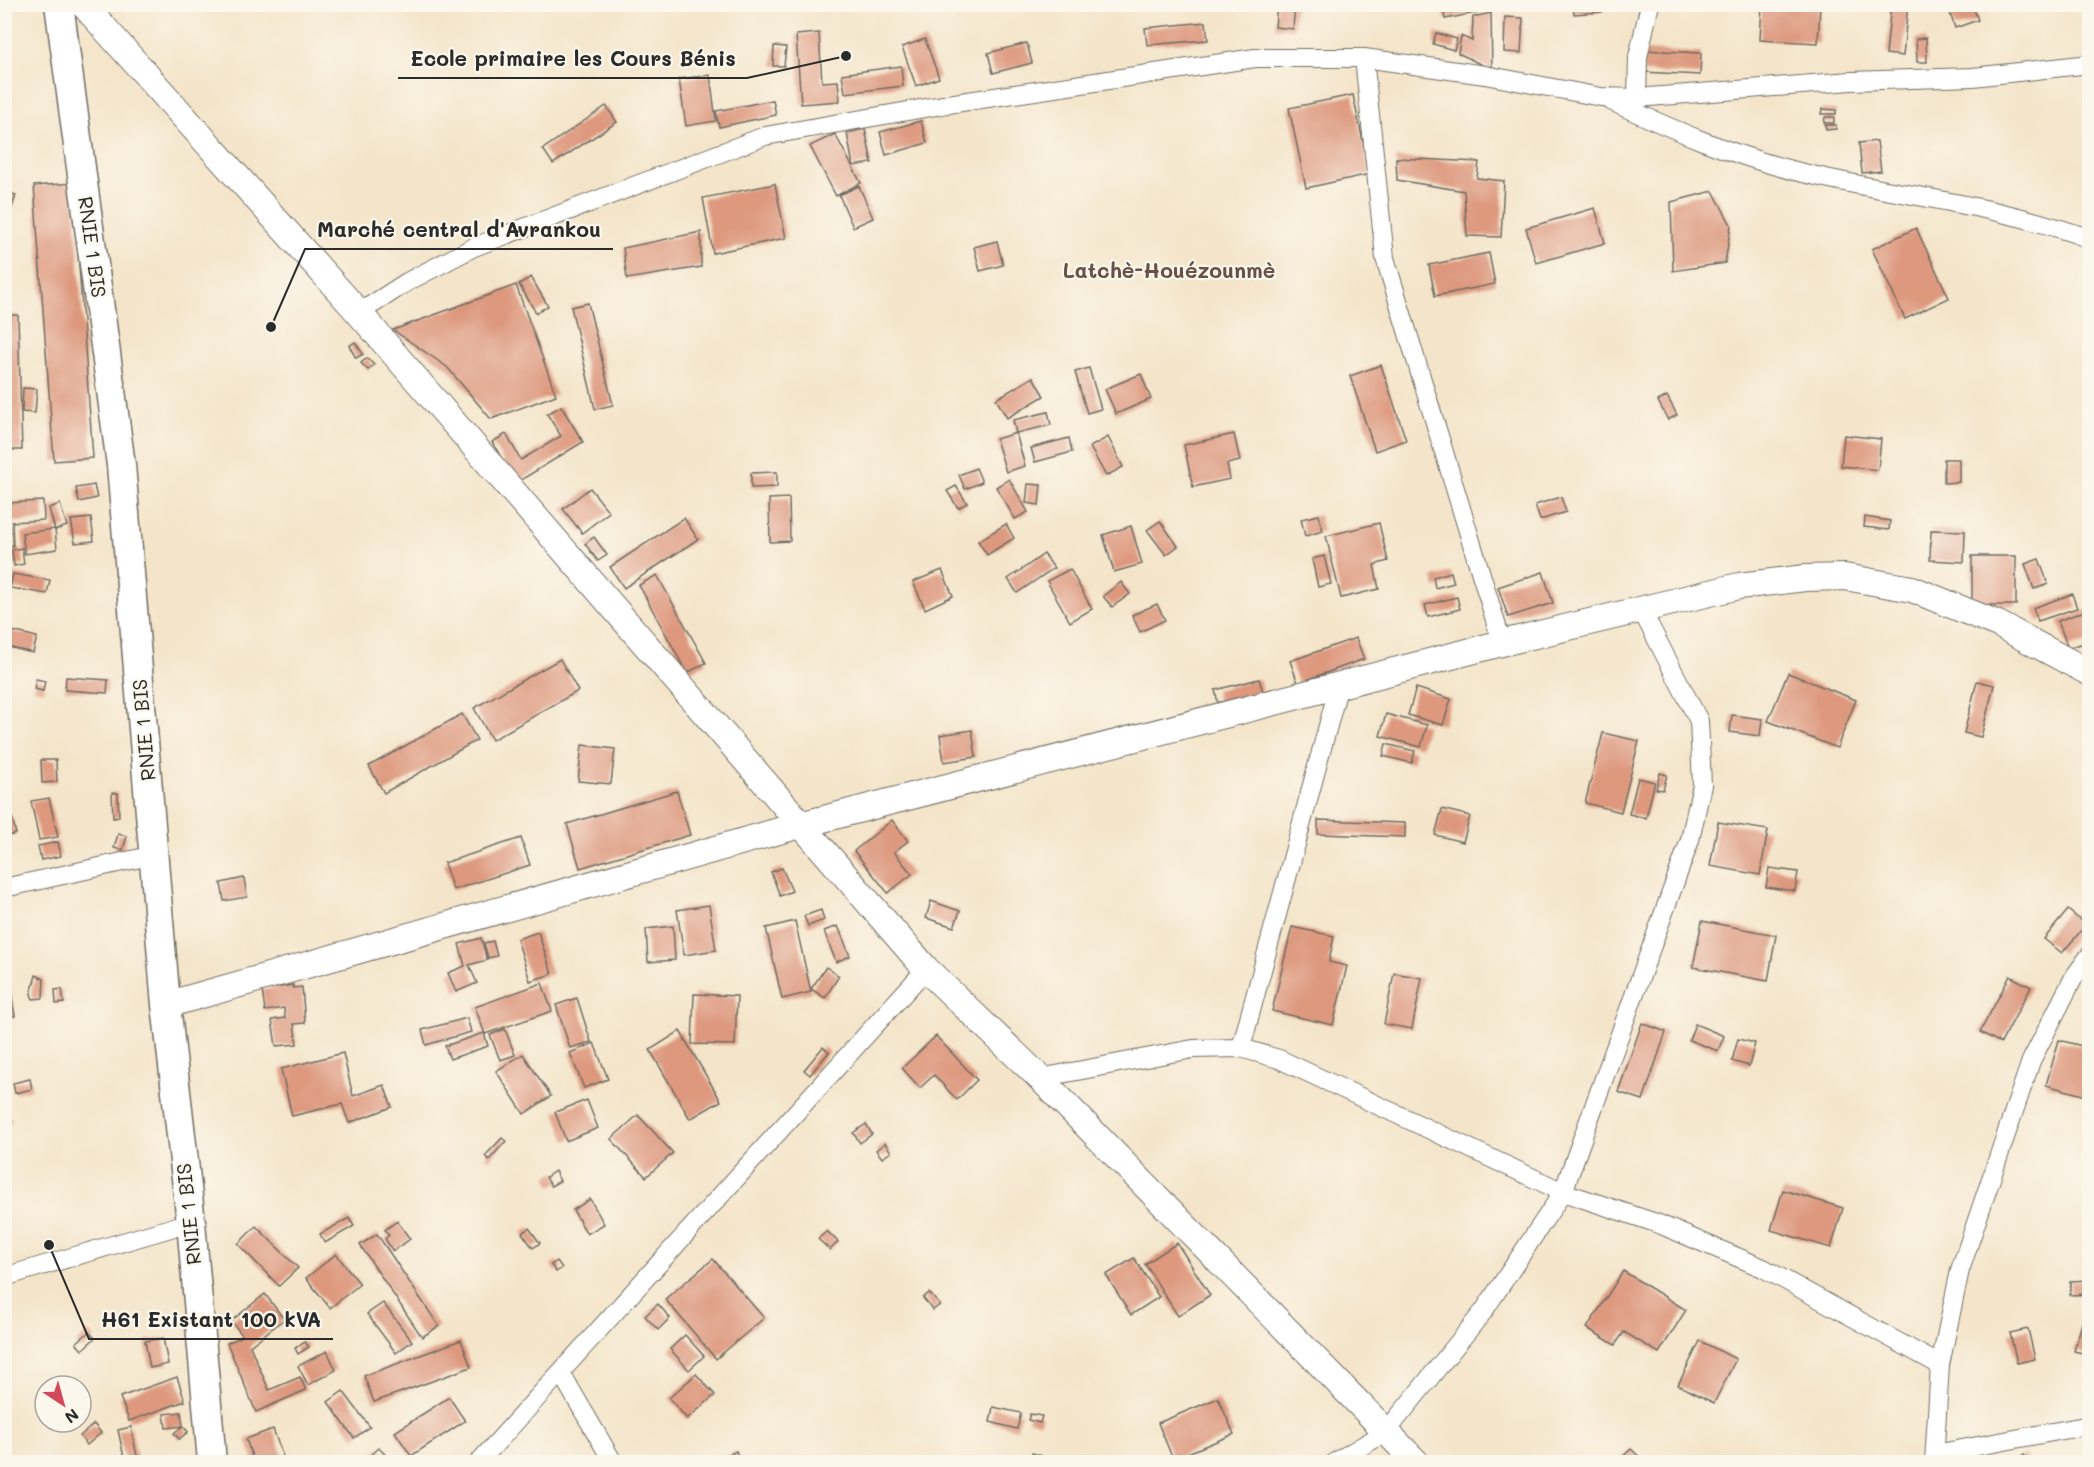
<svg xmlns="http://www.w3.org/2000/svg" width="2094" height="1467" viewBox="0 0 2094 1467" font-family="Mali,sans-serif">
	<rect width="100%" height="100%" fill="#fbf7ec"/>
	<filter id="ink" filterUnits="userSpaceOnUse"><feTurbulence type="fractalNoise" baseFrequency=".0167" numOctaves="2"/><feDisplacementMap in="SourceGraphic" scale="12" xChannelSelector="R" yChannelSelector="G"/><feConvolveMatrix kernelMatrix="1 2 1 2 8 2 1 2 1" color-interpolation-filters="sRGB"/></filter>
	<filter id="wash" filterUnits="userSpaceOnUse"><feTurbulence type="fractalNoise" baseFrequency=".008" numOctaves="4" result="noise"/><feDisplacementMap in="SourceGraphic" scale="24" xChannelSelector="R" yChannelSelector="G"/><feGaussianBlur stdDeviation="1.35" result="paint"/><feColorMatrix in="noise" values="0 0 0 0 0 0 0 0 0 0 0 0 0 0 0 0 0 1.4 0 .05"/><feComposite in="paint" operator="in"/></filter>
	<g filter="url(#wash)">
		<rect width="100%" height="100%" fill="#f4e5ca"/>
		<g id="blocks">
			<g fill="#dd987e">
				<path d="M1277 4H1295L1293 29 1275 27Z"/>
				<path d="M1442 4H1484L1485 11 1445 19Z"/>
				<path d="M1573 4H1602V12L1574 14Z"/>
				<path d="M1762 4 1820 6 1818 43 1760 40Z"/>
				<path d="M1891 4H1908L1903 56 1886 54Z"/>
				<path d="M1947 4H1972L1978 20 1955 28Z"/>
				<path d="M1491 13 1492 70 1458 53 1461 36 1472 41 1473 17Z"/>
				<path d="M1505 17 1523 18 1521 53 1504 52Z"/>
				<path d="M1206 22 1208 40 1147 45 1145 28Z"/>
				<path d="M819 33 822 82 838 81 840 101 801 104 796 35Z"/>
				<path d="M1436 33 1457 39 1454 50 1433 44Z"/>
				<path d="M1926 38 1927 62H1917L1916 39Z"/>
				<path d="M925 39 939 78 916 86 902 47Z"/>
				<path d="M1027 43 1032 63 993 73 988 53Z"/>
				<path d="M774 46 786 47 784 66H773Z"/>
				<path d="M1643 50 1701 53 1700 75 1643 72Z"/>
				<path d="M901 66 903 86 845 93 842 74Z"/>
				<path d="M710 75 716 121 686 126 679 79Z"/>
				<path d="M1353 95 1370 174 1306 188 1289 108Z"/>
				<path d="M773 100 776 115 719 127 716 111Z"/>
				<path d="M606 106 617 122 553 164 543 149Z"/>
				<path d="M1822 109 1836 110V114H1821Z"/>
				<path d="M1825 117H1834V123H1824Z"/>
				<path d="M921 121 927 143 886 155 880 132Z"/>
				<path d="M1825 125H1836V129L1826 130Z"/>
				<path d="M865 129 872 163 853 166 847 133Z"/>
				<path d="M835 134 861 183 836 196 810 146Z"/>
				<path d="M1877 141 1881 171 1862 173 1859 143Z"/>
				<path d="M1396 158 1479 162 1477 178 1504 181 1501 237 1467 236 1464 191 1397 180Z"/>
				<path d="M73 183 93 458 54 461 34 186Z"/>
				<path d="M775 184 786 238 713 253 703 198Z"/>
				<path d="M859 186 873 218 853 227 839 195Z"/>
				<path d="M1713 191 1731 225 1725 263 1673 271 1671 202Z"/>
				<path d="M4 192 16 195 5 229H4Z"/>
				<path d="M1595 208 1605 243 1536 263 1526 228Z"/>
				<path d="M1916 228 1949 298 1905 319 1872 249Z"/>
				<path d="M701 232V267L627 279 623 248Z"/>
				<path d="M997 241 1003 265 980 271 974 247Z"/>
				<path d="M1489 253 1495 284 1435 296 1429 265Z"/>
				<path d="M531 277 548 306 536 313 519 284Z"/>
				<path d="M516 285 556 395 491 419 447 367 393 330Z"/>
				<path d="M588 303 613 405 595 409 571 307Z"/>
				<path d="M4 315H18L22 450H4Z"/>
				<path d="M355 342 363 354 356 358 349 346Z"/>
				<path d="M367 358 374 365 368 370 361 363Z"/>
				<path d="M1381 365 1406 440 1375 451 1350 376Z"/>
				<path d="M1089 368 1101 409 1087 413 1075 372Z"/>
				<path d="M1141 374 1151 399 1116 414 1105 389Z"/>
				<path d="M1033 377 1044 396 1007 418 996 399Z"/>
				<path d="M23 388 37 389 35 413 22 412Z"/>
				<path d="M1667 396 1677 415 1668 420 1658 401Z"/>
				<path d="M561 406 583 442 516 483 492 442 506 434 521 460 561 436 547 414Z"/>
				<path d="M1048 412 1051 425 1016 433 1025 466 1006 472 996 439 1016 433 1013 420Z"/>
				<path d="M1234 434 1240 461 1227 464 1230 479 1193 487 1184 445Z"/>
				<path d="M1844 435 1881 439 1878 470 1841 466Z"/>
				<path d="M1108 437 1123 467 1106 476 1090 447Z"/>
				<path d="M1069 438 1072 452 1035 462 1031 448Z"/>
				<path d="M1944 459H1959V482L1944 483Z"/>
				<path d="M976 468 982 482 965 489 959 475Z"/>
				<path d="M777 472V487L751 488V473Z"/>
				<path d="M1009 479 1028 512 1015 519 996 487Z"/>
				<path d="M1028 484 1041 485 1039 505 1026 503Z"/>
				<path d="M94 485 97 498 79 502 76 488Z"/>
				<path d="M956 486 967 503 958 508 947 491Z"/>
				<path d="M590 488 609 512 582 533 563 509Z"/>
				<path d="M1561 497 1566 512 1540 520 1535 505Z"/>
				<path d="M789 498 790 541 770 542 769 499Z"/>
				<path d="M43 501 44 520 12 522 13 546H4V503Z"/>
				<path d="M60 504 67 526 55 530 49 508Z"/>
				<path d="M1319 515 1323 531 1305 536 1301 519Z"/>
				<path d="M1865 517 1890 521 1889 530 1864 527Z"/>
				<path d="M91 518 94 541 75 543 71 520Z"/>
				<path d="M684 518 698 539 624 588 610 567Z"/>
				<path d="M1160 521 1178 546 1166 555 1147 530Z"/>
				<path d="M1379 523 1388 561 1374 565 1379 589 1341 598 1326 536Z"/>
				<path d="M1006 524 1014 538 987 555 978 541Z"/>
				<path d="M1131 526 1142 564 1114 572 1103 535Z"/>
				<path d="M55 529 57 549 25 554 22 533Z"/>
				<path d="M1931 530 1965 531 1964 562 1930 560Z"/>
				<path d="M594 537 607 555 598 561 585 544Z"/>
				<path d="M22 548 24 564 14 566 12 550Z"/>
				<path d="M1044 554 1054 568 1017 593 1008 579Z"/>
				<path d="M1324 556 1331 584 1318 587 1312 559Z"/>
				<rect x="1972" y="556" width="44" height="49"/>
				<path d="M2039 559 2048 584 2034 589 2025 564Z"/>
				<path d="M1070 569 1092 609 1070 622 1047 581Z"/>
				<path d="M942 570 953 596 925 609 913 582Z"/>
				<path d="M1451 572 1454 583 1435 588 1433 577Z"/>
				<path d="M1543 572 1553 603 1508 617 1498 587Z"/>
				<path d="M13 574 50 580 47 594 10 588Z"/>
				<path d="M657 575 706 663 687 673 639 585Z"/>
				<path d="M1121 582 1130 594 1112 607 1103 596Z"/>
				<path d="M2072 594 2077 608 2038 621 2033 608Z"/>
				<path d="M1457 597 1460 609 1428 617 1425 605Z"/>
				<path d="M1157 604 1165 620 1140 632 1132 615Z"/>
				<path d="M2090 609V641L2068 648 2058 621Z"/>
				<path d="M4 629 37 637 33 653 4 646Z"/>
				<path d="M1356 638 1364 659 1298 683 1290 661Z"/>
				<path d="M560 659 578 691 492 740 474 708Z"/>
				<path d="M1788 673 1856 700 1837 748 1768 721Z"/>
				<path d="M66 677 108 680 107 693 65 690Z"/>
				<path d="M36 679 45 681 43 691 34 689Z"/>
				<path d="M1259 679 1263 692 1218 703 1215 690Z"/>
				<path d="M1977 681 1994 685 1981 737 1964 733Z"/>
				<path d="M1416 688 1451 699 1443 725 1408 715Z"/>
				<path d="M462 714 477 740 384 793 369 766Z"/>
				<path d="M1386 714 1427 725 1421 747 1380 736Z"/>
				<path d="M1732 715 1762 719 1760 736 1730 732Z"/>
				<path d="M972 730 976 757 944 762 940 735Z"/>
				<path d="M1603 733 1639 741 1621 812 1585 803Z"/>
				<path d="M1386 744 1415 751 1412 763 1383 756Z"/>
				<path d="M582 745 615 749 611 784 578 781Z"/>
				<path d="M41 760H56L57 782 42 783Z"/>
				<path d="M1660 773 1667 775 1663 790 1656 789Z"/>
				<path d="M1638 778 1655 782 1646 818 1629 814Z"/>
				<path d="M677 791 690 835 580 868 567 824Z"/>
				<path d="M112 793H118L119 817 113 818Z"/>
				<path d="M49 798 58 837 39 840 31 801Z"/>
				<path d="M1442 809 1470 816 1463 842 1435 835Z"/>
				<path d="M12 817 16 834 4 837V818Z"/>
				<path d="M892 820 908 841 894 852 912 874 888 893 854 851Z"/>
				<path d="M1318 820 1405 823V837L1318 834Z"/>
				<path d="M1718 822 1768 830 1760 875 1710 866Z"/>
				<path d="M118 834 127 836 123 850 114 848Z"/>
				<path d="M521 838 530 865 453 890 444 863Z"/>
				<path d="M58 842 61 856 41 860 38 846Z"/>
				<path d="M782 868 792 891 780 896 771 872Z"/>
				<path d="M1769 868 1798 872 1795 891 1766 887Z"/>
				<path d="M244 878 247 897 224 901 221 883Z"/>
				<path d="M931 901 960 911 954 927 926 918Z"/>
				<path d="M709 905 716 950 684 955 677 910Z"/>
				<path d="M821 910 824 920 808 926 804 916Z"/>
				<path d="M2068 910 2086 925 2062 953 2044 939Z"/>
				<path d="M795 921 811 992 782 999 766 928Z"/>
				<path d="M1702 921 1776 935 1768 981 1693 967Z"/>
				<path d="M673 926 675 960 648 962 646 929Z"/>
				<path d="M838 926 850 956 836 962 824 931Z"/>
				<path d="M1292 927 1334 936 1329 962 1347 966 1333 1025 1272 1011Z"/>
				<path d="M538 932 552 974 530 981 517 939Z"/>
				<path d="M481 938 487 960 469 965 477 983 456 992 448 973 465 966 459 944Z"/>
				<path d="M493 941 497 956 488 958 484 943Z"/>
				<path d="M826 967 839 976 825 998 811 989Z"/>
				<path d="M1394 973 1422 978 1412 1029 1384 1024Z"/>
				<path d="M36 975 44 979 43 998 33 999 31 994Z"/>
				<path d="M2010 976 2031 987 2001 1043 1980 1032Z"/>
				<path d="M542 983 552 1011 485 1034 475 1007Z"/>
				<path d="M293 985V988L302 987 305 1023 294 1024 297 1044 276 1046 272 1020 285 1018 284 1008 265 1011 262 990Z"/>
				<path d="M10 987 15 1016 4 1018V988Z"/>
				<path d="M62 989 64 1003 56 1004 55 990Z"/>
				<path d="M694 994 737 996 735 1045 692 1044Z"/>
				<path d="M577 998 591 1042 570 1048 556 1005Z"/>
				<path d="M467 1018 471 1032 426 1045 422 1030Z"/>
				<path d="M1642 1023 1666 1032 1643 1100 1618 1092Z"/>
				<path d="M1695 1024 1724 1036 1718 1051 1689 1040Z"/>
				<path d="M505 1029 515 1055 500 1060 490 1035Z"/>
				<path d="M680 1031 721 1101 690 1119 650 1050Z"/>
				<path d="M484 1033 488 1046 450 1059 445 1046Z"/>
				<path d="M936 1036 977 1080 957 1100 934 1075 920 1088 902 1068Z"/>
				<path d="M1738 1039 1755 1043 1749 1066 1732 1061Z"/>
				<path d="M2059 1040 2090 1048V1097L2046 1085Z"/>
				<path d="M594 1043 608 1079 584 1088 570 1053Z"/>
				<path d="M823 1047 829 1052 810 1075 804 1070Z"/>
				<path d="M343 1053 353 1096 384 1085 392 1107 349 1123 342 1104 292 1116 281 1069Z"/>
				<path d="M523 1054 551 1096 524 1114 496 1071Z"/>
				<path d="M30 1079 32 1089 15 1093 13 1083Z"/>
				<path d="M587 1100 598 1128 566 1141 555 1112Z"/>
				<path d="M4 1112 12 1121 7 1125 4 1122Z"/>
				<path d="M638 1115 673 1153 646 1177 611 1139Z"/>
				<path d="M866 1124 872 1134 860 1143 853 1133Z"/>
				<path d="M502 1138 506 1141 489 1160 485 1156Z"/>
				<path d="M885 1143 891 1152 882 1158 876 1150Z"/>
				<path d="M555 1171 560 1181 551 1186 546 1177Z"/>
				<path d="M1783 1190 1843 1208 1831 1248 1771 1230Z"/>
				<path d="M590 1199 604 1224 587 1234 573 1210Z"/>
				<path d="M349 1218 354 1226 325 1243 320 1234Z"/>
				<path d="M397 1221 410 1239 393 1251 385 1239 389 1235 385 1230Z"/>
				<path d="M256 1226 298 1268 279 1286 238 1244Z"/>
				<path d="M529 1228 540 1243 533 1248 522 1233Z"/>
				<path d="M827 1231 838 1242 830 1250 818 1239Z"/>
				<path d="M377 1234 439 1326 422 1337 360 1245Z"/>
				<path d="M1177 1243 1210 1295 1178 1316 1145 1264Z"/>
				<path d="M336 1254 360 1284 330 1308 306 1278Z"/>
				<path d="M1134 1258 1159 1297 1131 1315 1106 1275Z"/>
				<path d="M713 1259 764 1318 716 1359 665 1299Z"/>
				<path d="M557 1261 562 1268 556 1272 551 1265Z"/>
				<path d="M1623 1271 1686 1310 1659 1353 1624 1332 1615 1345 1587 1328Z"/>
				<path d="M2090 1280V1294L2070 1295V1281Z"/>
				<path d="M929 1293 940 1305 933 1310 923 1298Z"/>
				<path d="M265 1294 284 1319 250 1346 269 1390 300 1377 306 1390 256 1412 227 1343 243 1336 231 1321Z"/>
				<path d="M383 1303 412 1341 396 1353 367 1314Z"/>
				<path d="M658 1304 670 1318 658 1330 645 1316Z"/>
				<path d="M2083 1320 2090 1321V1355L2074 1351Z"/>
				<path d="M2028 1329 2035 1359 2017 1363 2010 1333Z"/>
				<path d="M89 1332 95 1338 82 1350 76 1343Z"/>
				<path d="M685 1335 704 1356 689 1370 670 1349Z"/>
				<path d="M163 1338 168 1364 150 1368 145 1341Z"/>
				<path d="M461 1340 471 1367 374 1402 364 1376Z"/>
				<path d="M1700 1341 1736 1359 1714 1403 1678 1385Z"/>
				<path d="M305 1342 309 1347 298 1354 295 1348Z"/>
				<path d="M327 1351 336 1370 308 1385 298 1366Z"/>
				<path d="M696 1374 715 1395 687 1419 669 1398Z"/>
				<path d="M177 1377 185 1401 129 1421 120 1397Z"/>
				<path d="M343 1391 370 1427 354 1438 328 1402Z"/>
				<path d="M449 1397 465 1421 411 1456 395 1432Z"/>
				<path d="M1218 1398 1234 1434 1173 1459 1158 1423Z"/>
				<path d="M993 1407 1021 1413 1017 1429 990 1422Z"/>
				<path d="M181 1412 183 1426 166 1428 164 1414Z"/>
				<path d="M1030 1414 1042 1416 1040 1423 1028 1420Z"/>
				<path d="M94 1424 101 1433 87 1445 80 1436Z"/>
				<path d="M183 1426 188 1432 179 1439 174 1433Z"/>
				<path d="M131 1427 138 1461 125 1462 118 1430Z"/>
				<path d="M273 1429 285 1462H254L246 1439Z"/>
				<path d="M379 1448 392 1462H363Z"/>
				<path d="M1631 1449 1645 1462H1617Z"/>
				<path d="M736 1451 741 1462H724L722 1458Z"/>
				<path d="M1032 1453 1062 1462H1029Z"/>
				<path d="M2024 1455 2029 1462H2014Z"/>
				<path d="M1079 1456 1097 1462H1077Z"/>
			</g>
		</g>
	</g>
	<g filter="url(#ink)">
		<use href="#blocks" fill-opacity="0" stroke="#716c63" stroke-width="1.5"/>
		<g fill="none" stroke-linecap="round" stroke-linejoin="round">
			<g stroke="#716c63" stroke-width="20">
				<g id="street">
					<path d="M1364 58 1385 258 1502 643"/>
					<path d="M1637 98 1638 57 1650 4"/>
					<path d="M1611 101C1669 128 1729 154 1791 170 1889 195 1994 203 2090 239"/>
					<path d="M359 313 407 282 474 247 765 136 948 104 1255 58H1364L1485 75 1601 97 1637 98 1851 81 1973 77 2090 64"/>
					<path d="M4 888 154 855"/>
					<path d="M1241 1048 1339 685"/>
					<path d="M1040 1078 1193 1049 1241 1048 1279 1059 1563 1192 1659 1224 1763 1268 1940 1365"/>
					<path d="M4 1277 191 1222"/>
					<path d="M561 1373 613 1462"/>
					<path d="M1935 1454 2090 1425"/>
					<path d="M479 1462 926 969"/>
					<path d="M1335 1462 1386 1432 1483 1312 1563 1192 1690 840 1702 785 1699 721 1641 609"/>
					<path d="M1934 1462 1940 1365 1960 1270 2031 1061 2074 977 2090 955"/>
				</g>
			</g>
			<g stroke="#716c63" stroke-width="28">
				<g id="secondary">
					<path d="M83 4 359 313 926 969 1040 1078 1416 1462"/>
					<path d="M166 1005 800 825 1502 643 1739 586 1805 578 1845 577 1912 589 1998 624 2090 673"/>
				</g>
			</g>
			<g stroke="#716c63" stroke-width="31">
				<path id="primary" d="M59 4 121 465 166 1005 191 1222 212 1462"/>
			</g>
			<use href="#street" stroke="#fff" stroke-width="18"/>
			<use href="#secondary" stroke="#fff" stroke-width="26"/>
			<use href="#primary" stroke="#fff" stroke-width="28"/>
		</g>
	</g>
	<g text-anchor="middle" stroke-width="4.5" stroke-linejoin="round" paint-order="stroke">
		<g font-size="20" fill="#2b2b2b" stroke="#fbf7ec">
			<text transform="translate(92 247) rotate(82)" y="7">RNIE 1 BIS</text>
			<text transform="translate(144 730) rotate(-95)" y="7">RNIE 1 BIS</text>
			<text transform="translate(189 1214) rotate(-96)" y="7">RNIE 1 BIS</text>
		</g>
		<g font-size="21" font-weight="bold" fill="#695148" stroke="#fbf7ec">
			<text x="1169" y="278">Latchè-Houézounmè</text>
		</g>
	</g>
	<path fill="none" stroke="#2b2b2b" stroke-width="2" d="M846 56L747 78H398M271 327L305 249H613M49 1245L89 1339H333"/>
	<g fill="#2b2b2b" stroke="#fbf7ec" stroke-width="2">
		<circle cx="846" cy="56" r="6"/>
		<circle cx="271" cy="327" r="6"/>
		<circle cx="49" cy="1245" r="6"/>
	</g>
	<g font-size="21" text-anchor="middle" font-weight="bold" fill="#2b2b2b" stroke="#fbf7ec" stroke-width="4.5" stroke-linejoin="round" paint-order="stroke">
		<text x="573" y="66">Ecole primaire les Cours Bénis</text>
		<text x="459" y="237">Marché central d'Avrankou</text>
		<text x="211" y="1327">H61 Existant 100 kVA</text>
	</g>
	<rect width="2094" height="1467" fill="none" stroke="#fbf7ec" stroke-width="24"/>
	<g transform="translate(63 1404) rotate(144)"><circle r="28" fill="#fbf7ec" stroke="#a8a59f" stroke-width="1.5"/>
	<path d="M0-4.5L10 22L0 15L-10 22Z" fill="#d1495b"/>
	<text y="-9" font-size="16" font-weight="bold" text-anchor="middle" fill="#2b2b2b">N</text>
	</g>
</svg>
